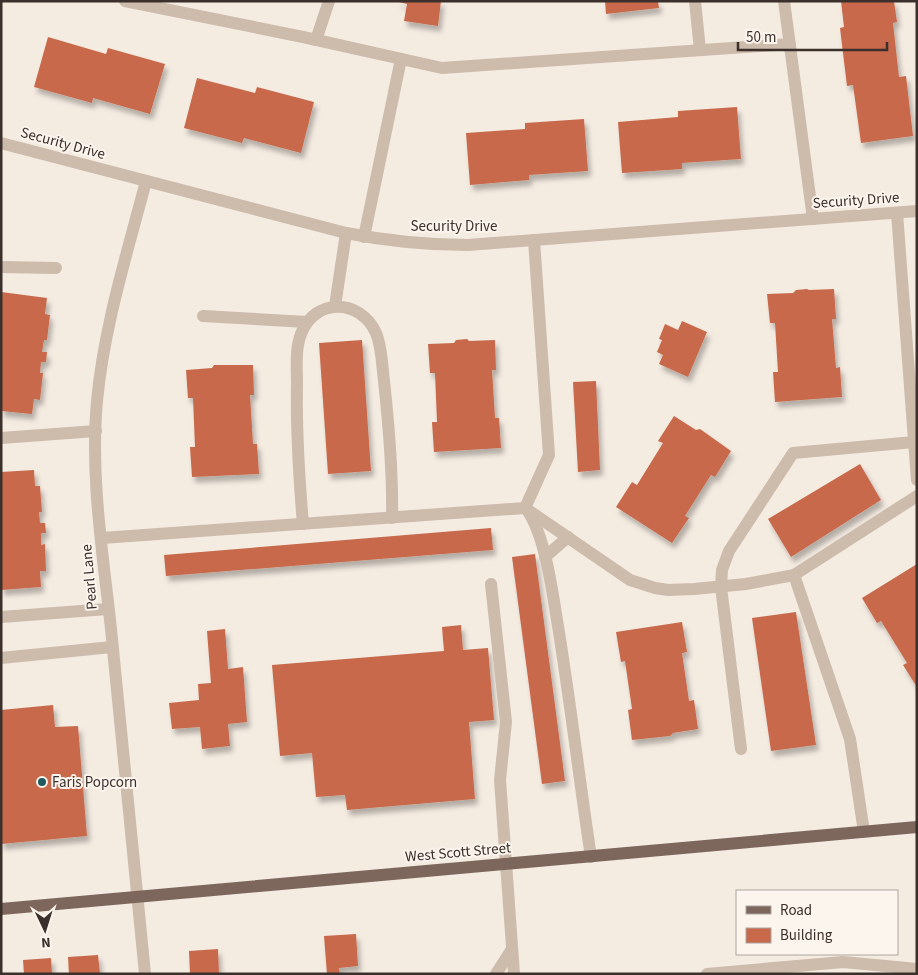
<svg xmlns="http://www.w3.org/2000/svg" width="918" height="975" viewBox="0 0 918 975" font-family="'Source Sans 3',sans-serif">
	<defs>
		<filter id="shadow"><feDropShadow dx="3" dy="5.5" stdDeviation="2.5" flood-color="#0004"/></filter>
	</defs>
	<rect width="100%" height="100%" fill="#f4ebe1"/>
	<g fill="#c8694b" filter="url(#shadow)">
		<path d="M395 1H441L438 26 404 21 407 4Z"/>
		<path d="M605 1H658L659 8 606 14Z"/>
		<path d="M841 1H894L897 22 893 23 899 77 906 76 913 136 861 143 853 85 847 86 840 28 844 27Z"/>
		<path d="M48 37 106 54 108 48 165 64 150 114 93 98 92 103 34 87Z"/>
		<path d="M197 78 255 93 257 87 314 102 301 153 244 138 242 143 184 128Z"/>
		<path d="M737 107 741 159 682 163V169L622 173 618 122 678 117V111Z"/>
		<path d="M584 119 588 171 529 175V180L470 185 466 133 525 129V123Z"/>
		<path d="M807 289 809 290 834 289 836 319H832L836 368 840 367 842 397 775 402 773 372H778L775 323H770L767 294 793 293 796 290Z"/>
		<path d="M1 292 47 298 45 314 50 315 47 340H44L42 352H47L46 362H41L40 373H43L40 400 34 399 32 414 1 411Z"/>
		<path d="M682 321 707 332 688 377 659 364 663 355 657 352 662 340 659 339 665 324 678 330Z"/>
		<path d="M467 339 469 341 495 340 496 370H492L495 418H499L501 448 434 452 432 422H437L435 373H430L428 344 454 343 456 340Z"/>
		<path d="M362 340 371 471 328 474 319 343Z"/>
		<path d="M214 365H253L254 395H250L253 444H257L259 474 192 477 190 447H195L193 398H188L186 370 212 368Z"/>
		<path d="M596 381 600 470 578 472 573 382Z"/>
		<path d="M674 416 696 430 700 429 731 451 715 477 711 475 685 516 689 518 672 543 616 507 632 482 637 485 663 443 658 441Z"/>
		<path d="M860 464 881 500 791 557 768 519Z"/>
		<path d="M34 470 35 486H40L42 512H39L40 523H45L46 533H41V545L45 544 46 571H40L41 587 1 590V472Z"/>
		<path d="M491 528 493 550 166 576 164 555Z"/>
		<path d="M535 554 565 781 542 784 512 557Z"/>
		<path d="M917 564V687L903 665 907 663 881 621 877 623 862 598Z"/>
		<path d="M796 612 816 745 771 751 752 618Z"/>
		<path d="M682 622 687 652 682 653 689 701 694 700 698 729 673 733 670 736 632 740 628 710 632 709 625 661 621 662 616 632Z"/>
		<path d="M461 625 463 650 488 648 494 720 469 722 475 799 347 810 345 795 316 797 312 753 280 756 272 665 444 651 442 627Z"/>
		<path d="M225 629 228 669 243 667 247 722 228 724 230 746 202 749 200 727 172 729 169 703 199 700 198 684 211 683 207 631Z"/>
		<path d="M53 705 55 727 78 726 87 836 1 844V710Z"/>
		<path d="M356 934 358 966 339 968 340 974H327L324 936Z"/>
		<path d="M218 949 219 974H190L189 951Z"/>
		<path d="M98 955 100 974H69L68 957Z"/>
		<path d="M51 958 52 974H24L23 960Z"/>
	</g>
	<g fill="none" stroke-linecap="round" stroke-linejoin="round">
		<g stroke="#cdbbac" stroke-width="12">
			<path d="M125 1 303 37 442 68 790 44"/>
			<path d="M695 1 700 50"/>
			<path d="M784 1 813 219"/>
			<path d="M316 40 329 1"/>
			<path d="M1 143 346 233C387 241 427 245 468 245L917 211"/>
			<path d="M897 213 917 480"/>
			<path d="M364 237 401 59"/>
			<path d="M1 267 56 268"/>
			<path d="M335 306 346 233"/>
			<path d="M203 316 307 322"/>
			<path d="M1 438 96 431"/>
			<path d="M525 508 630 580 655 588 668 590 694 589 746 584 794 575 917 496"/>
			<path d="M527 510C545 535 552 590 557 620 570 699 579 778 591 857"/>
			<path d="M303 524C299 477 296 430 297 383 297 368 295 349 301 334 314 298 360 298 376 333 382 347 382 366 384 381 389 427 393 472 392 518"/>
			<path d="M102 538 525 508 549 455 534 240"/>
			<path d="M545 557 568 537"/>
			<path d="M794 575 850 739 864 832"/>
			<path d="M491 584 506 722 500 780 514 974"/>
			<path d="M1 617 108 609"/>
			<path d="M1 658 112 647"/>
			<path d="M741 749 721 587 722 570 729 551 793 453 914 442"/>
			<path d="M145 974C134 859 122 744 111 629 103 554 90 477 97 401 104 326 127 254 146 181"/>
			<path d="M496 974 512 949"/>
			<path d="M707 974 843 962 917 969"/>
		</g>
		<path stroke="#7d675c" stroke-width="12" d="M1 909 917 827"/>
	</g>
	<circle fill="#1f5a5e" stroke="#fbf5ee" stroke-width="2" cx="42" cy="782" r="5"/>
	<g text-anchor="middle" stroke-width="4" stroke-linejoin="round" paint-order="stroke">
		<g font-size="15" fill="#3b302b" stroke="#fbf5ee">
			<text transform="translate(63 143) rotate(15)" y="5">Security Drive</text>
			<text transform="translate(856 200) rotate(-4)" y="5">Security Drive</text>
			<text x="454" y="231">Security Drive</text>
			<text transform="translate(89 577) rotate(-95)" y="5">Pearl Lane</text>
			<text transform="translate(458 852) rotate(-5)" y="5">West Scott Street</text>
		</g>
		<g font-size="15" fill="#3b302b" stroke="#fbf5ee" text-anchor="start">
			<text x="52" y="787">Faris Popcorn</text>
		</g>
	</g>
	<rect width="918" height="975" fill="none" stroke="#3b302b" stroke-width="5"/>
	<rect x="736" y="890" width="162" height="65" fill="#fbf5ee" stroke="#aea6a0"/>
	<rect x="746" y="906" width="25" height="8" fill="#7d675c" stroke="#aea6a0"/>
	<text x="780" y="915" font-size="15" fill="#3b302b">Road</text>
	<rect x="746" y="928" width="25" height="15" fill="#c8694b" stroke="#aea6a0"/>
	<text x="780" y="940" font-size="15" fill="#3b302b">Building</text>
	<g transform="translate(45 930) rotate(176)" stroke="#fbf5ee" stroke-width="4" paint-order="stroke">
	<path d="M0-4L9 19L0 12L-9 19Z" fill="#3b302b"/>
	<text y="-8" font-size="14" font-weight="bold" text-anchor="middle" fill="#3b302b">N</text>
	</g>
	<path d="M738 42v8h149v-8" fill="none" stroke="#3b302b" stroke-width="2.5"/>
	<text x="746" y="42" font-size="15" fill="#3b302b" stroke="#fbf5ee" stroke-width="4" paint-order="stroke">50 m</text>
</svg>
